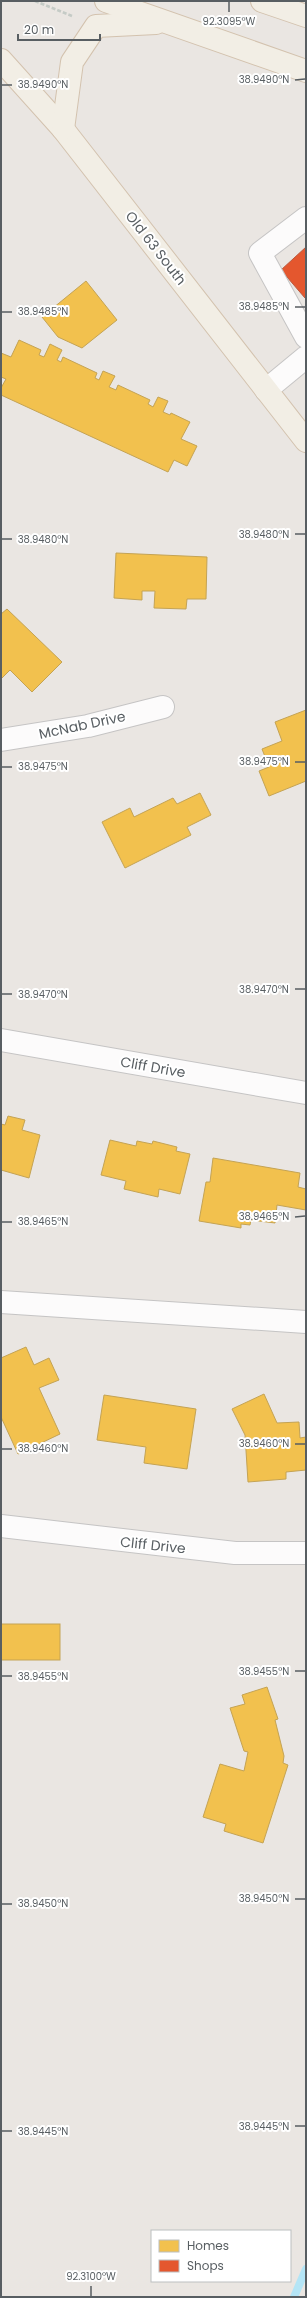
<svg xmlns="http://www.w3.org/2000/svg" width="307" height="2298" viewBox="0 0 307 2298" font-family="Poppins,sans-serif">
	<rect width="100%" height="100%" fill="#eae6e2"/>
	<g fill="#f2c14e" stroke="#c4a354">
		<path d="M86 281 117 320 82 348 58 337 42 317Z"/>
		<path d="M19 340 41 350 39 355 44 357 50 344 62 350 57 360 61 362 63 357 97 373 95 378 99 380 103 371 115 376 109 387 116 390 118 385 150 400 148 404 153 407 158 397 168 401 163 412 170 415 171 413 190 422 181 439 197 446 187 466 174 460 168 472 1 395V388L6 379 1 377V353L11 357Z"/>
		<path d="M116 553 207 557 206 599H187L186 609 154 608 155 591H142V600L114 598Z"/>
		<path d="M7 609 62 662 32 692 10 670 1 679V614Z"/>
		<path d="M306 710V781L269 796 259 771 269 767 262 749 282 741 275 722Z"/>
		<path d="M200 793 211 815 187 827 191 835 125 868 102 822 130 808 134 817 173 798 177 804Z"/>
		<path d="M8 1116 25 1120 22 1130 40 1135 29 1178 1 1170V1124L5 1125Z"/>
		<path d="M110 1140 136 1146 137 1141 152 1144 153 1141 177 1147 176 1151 190 1154 180 1194 159 1189 158 1197 124 1189 126 1181 101 1175Z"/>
		<path d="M213 1158 300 1173 298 1187 306 1189V1210L277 1205 275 1223 251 1220 250 1225 241 1224V1228L199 1221 206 1182H210Z"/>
		<path d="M26 1347 34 1365 49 1358 59 1380 39 1388 60 1434 18 1454 1 1417V1358Z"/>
		<path d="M264 1394 277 1423 299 1422 300 1438 306 1437V1470L286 1472V1479L248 1482 245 1435 232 1409Z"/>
		<path d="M104 1395 196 1409 187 1469 144 1463 146 1447 97 1440Z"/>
		<rect x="1" y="1624" width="59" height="36"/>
		<path d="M267 1687 278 1719 275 1720 284 1756 283 1763 288 1765 263 1843 224 1831 226 1824 203 1817 220 1764 244 1771 248 1752 244 1751 230 1708 245 1704 242 1695Z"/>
	</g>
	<path fill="#e4572e" stroke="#ba593e" d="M306 247V297L305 298 281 270Z"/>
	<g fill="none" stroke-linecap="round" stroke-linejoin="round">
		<path stroke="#b4e5f6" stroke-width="8" d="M294 2297 306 2269"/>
		<g stroke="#c5c4c4" stroke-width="24">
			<g id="minor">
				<path d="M306 218 260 253 306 337"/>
				<path d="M266 390 306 357"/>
				<path d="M1 740 88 726 163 707"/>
				<path d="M1 1040 306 1093"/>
				<path d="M1 1302 306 1322"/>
				<path d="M1 1526 235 1553H306"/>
			</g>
		</g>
		<g stroke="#d3c2ae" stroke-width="24">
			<g id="major">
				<path d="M106 1 306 71"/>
				<path d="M262 1 306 16"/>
				<path d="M1 60 63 129 306 441"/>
				<path d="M63 129 72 62 96 26 156 23"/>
			</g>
		</g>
		<path stroke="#c5cbc6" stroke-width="2.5" stroke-dasharray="4 2" stroke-linecap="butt" d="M35 1 72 16"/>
		<use href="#minor" stroke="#fcfbfb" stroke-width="22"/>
		<use href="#major" stroke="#f2eee5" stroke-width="22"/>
	</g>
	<path fill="none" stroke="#585e62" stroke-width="1.5" d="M229 2V12M295 80 305 79M2 85H12M295 307H305M2 312H12M295 534H305M2 539H12M295 762H305M2 767H12M295 989H305M2 994H12M295 1217 305 1216M2 1222H12M295 1444H305M2 1449H12M295 1671H305M2 1676H12M295 1899H305M2 1904H12M295 2126H305M2 2131H12M91 2286V2296"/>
	<g text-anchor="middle" stroke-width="4" stroke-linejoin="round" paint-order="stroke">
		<g font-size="14" fill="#585e62" stroke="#fff">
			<text transform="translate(156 248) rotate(52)" y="5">Old 63 South</text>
			<text transform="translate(82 725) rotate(-12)" y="5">McNab Drive</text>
			<text transform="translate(153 1067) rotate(10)" y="5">Cliff Drive</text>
			<text transform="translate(153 1545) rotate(6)" y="5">Cliff Drive</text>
		</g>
	</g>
	<g font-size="10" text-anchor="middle" fill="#585e62" stroke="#fff" stroke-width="4" stroke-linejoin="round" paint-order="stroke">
		<text x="229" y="25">92.3095°W</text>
		<text x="264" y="83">38.9490°N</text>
		<text x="43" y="88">38.9490°N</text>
		<text x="264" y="310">38.9485°N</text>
		<text x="43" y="315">38.9485°N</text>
		<text x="264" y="538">38.9480°N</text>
		<text x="43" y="543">38.9480°N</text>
		<text x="264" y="765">38.9475°N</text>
		<text x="43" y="770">38.9475°N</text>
		<text x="264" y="993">38.9470°N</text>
		<text x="43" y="998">38.9470°N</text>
		<text x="264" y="1220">38.9465°N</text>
		<text x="43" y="1225">38.9465°N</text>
		<text x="264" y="1447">38.9460°N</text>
		<text x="43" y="1452">38.9460°N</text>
		<text x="264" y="1675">38.9455°N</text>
		<text x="43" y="1680">38.9455°N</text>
		<text x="264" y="1902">38.9450°N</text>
		<text x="43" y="1907">38.9450°N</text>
		<text x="264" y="2130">38.9445°N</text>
		<text x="43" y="2135">38.9445°N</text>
		<text x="91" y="2280">92.3100°W</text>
	</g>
	<rect width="307" height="2298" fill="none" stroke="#585e62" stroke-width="4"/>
	<rect x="151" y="2230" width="140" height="52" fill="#ffffff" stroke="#bcbfc0"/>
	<rect x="159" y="2240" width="20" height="12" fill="#f2c14e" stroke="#bcbfc0"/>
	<text x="187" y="2250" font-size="12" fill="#585e62">Homes</text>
	<rect x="159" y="2260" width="20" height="12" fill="#e4572e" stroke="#bcbfc0"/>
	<text x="187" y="2270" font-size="12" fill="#585e62">Shops</text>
	<path d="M18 34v6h82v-6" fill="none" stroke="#585e62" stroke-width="2"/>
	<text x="24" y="34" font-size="12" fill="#585e62" stroke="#ffffff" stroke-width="3" paint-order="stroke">20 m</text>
</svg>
